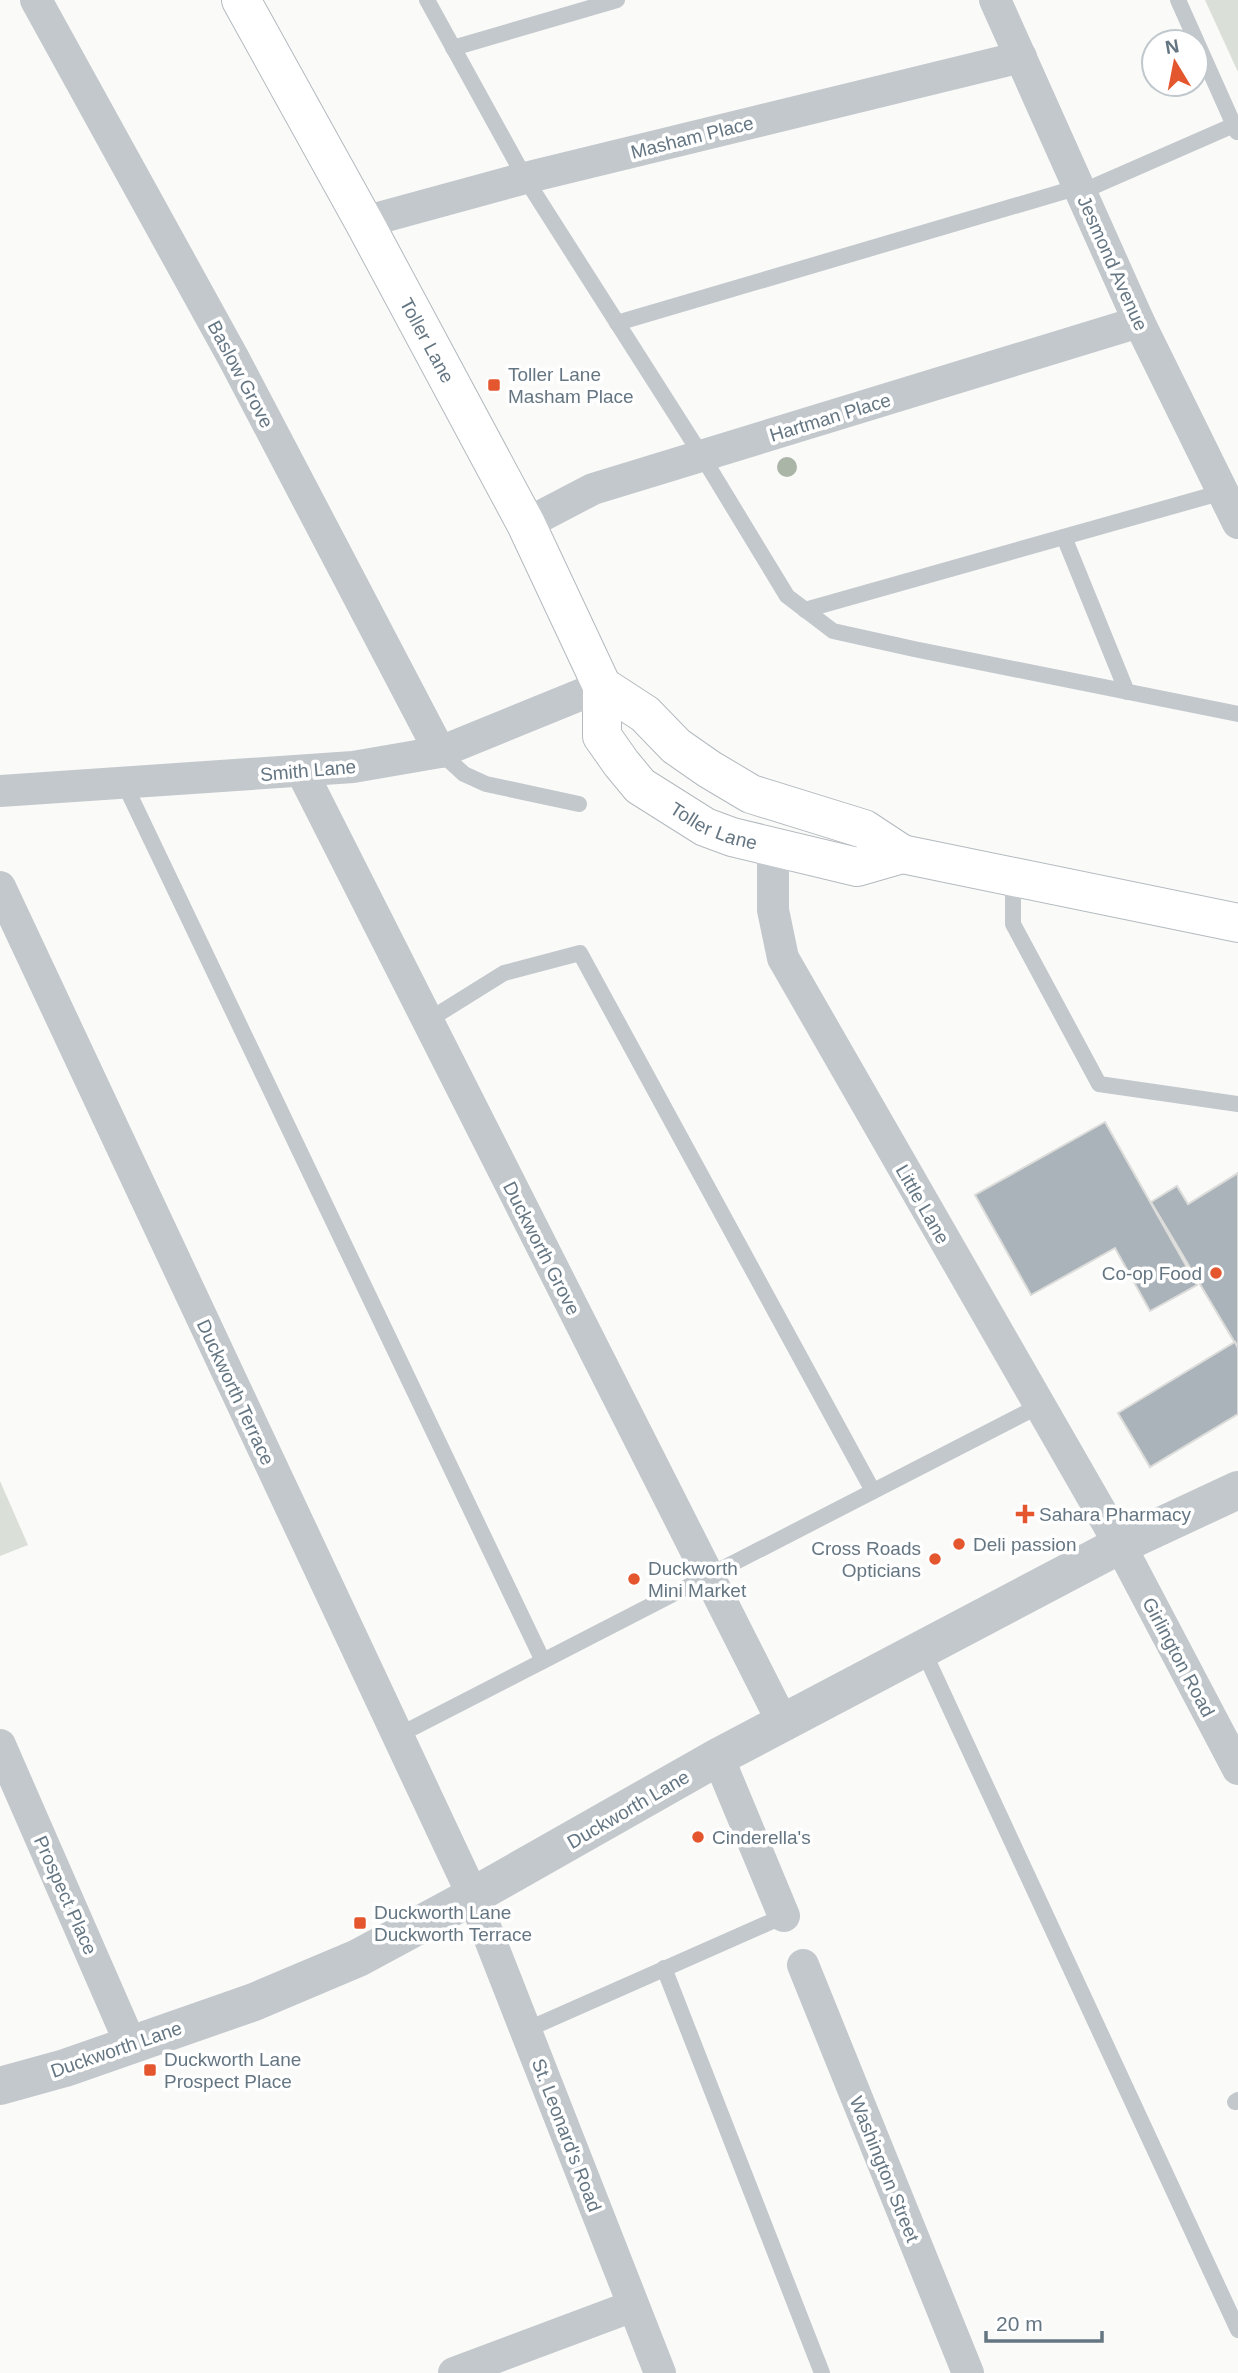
<svg xmlns="http://www.w3.org/2000/svg" width="1238" height="2373" viewBox="0 0 1238 2373" font-family="Helvetica,sans-serif">
	<rect width="100%" height="100%" fill="#fafaf8"/>
	<g fill="#dadfd7">
		<path d="M1205 0H1238V72Z"/>
		<path d="M0 1481 28 1545 0 1556Z"/>
	</g>
	<g fill="#aab3b9" stroke="#dcdcda" stroke-width="2">
		<path d="M1105 1122 1197 1285 1150 1311 1115 1248 1031 1295 975 1195Z"/>
		<path d="M1238 1173V1348L1151 1202 1177 1186 1188 1204Z"/>
		<path d="M1235 1342 1238 1348V1414L1150 1467 1118 1413Z"/>
	</g>
	<g fill="none" stroke-linecap="round" stroke-linejoin="round">
		<g stroke="#b3babf" stroke-width="40">
			<g id="secondary">
				<path id="s1" d="M241 0 364 222 526 524 602 686V736L621 763 640 786 705 827 732 837 857 867 902 854"/>
				<path d="M602 686 645 714 676 746 709 769 751 794 864 829 902 854 1238 923"/>
			</g>
		</g>
		<g stroke="#c3c8cc" stroke-width="16">
			<path d="M427 0 525 178 702 456 787 596 833 631 914 649 1238 714"/>
			<path d="M1178 0 1237 132"/>
			<path d="M453 48 617 0"/>
			<path d="M1081 192 1234 125"/>
			<path d="M617 323 1079 187"/>
			<path d="M1064 537 1127 692"/>
			<path d="M805 610 1223 492"/>
			<path d="M440 752 464 774 486 784 579 804"/>
			<path d="M124 783 543 1661"/>
			<path d="M1013 877V924L1099 1084 1238 1104"/>
			<path d="M427 1021 504 973 580 953 873 1491"/>
			<path d="M923 1650 1238 2330"/>
			<path d="M397 1736 1039 1406"/>
			<path d="M664 1968 822 2373"/>
			<path d="M526 2030 784 1916"/>
			<path d="M1235 2102 1238 2100"/>
		</g>
		<g stroke="#c3c8cc" stroke-width="32">
			<path d="M36 0 234 359 440 752"/>
			<path d="M995 0 1139 322 1238 523"/>
			<path d="M364 222 525 178 1021 57"/>
			<path d="M526 524 593 489 1139 322"/>
			<path d="M302 772 783 1723"/>
			<path d="M0 791 353 767 440 752 602 686"/>
			<path d="M773 849V910L783 958 1120 1545 1238 1769"/>
			<path d="M0 887 473 1896 660 2373"/>
			<path d="M0 1745 131 2045"/>
			<path d="M718 1757 784 1916"/>
			<path d="M803 1965 968 2373"/>
			<path d="M454 2373 633 2306"/>
		</g>
		<path stroke="#c3c8cc" stroke-width="38" d="M0 2086 65 2068 254 2002 358 1958 473 1896 718 1757 1120 1545 1238 1490"/>
		<use href="#secondary" stroke="#fff" stroke-width="38"/>
	</g>
	<circle fill="#aab4a7" cx="787" cy="467" r="10"/>
	<g fill="#e4572e" stroke="#fff" stroke-width="2.5">
		<rect x="487" y="378" width="14" height="14" rx="3.5"/>
		<circle cx="1216" cy="1273" r="7"/>
		<path d="M1021.5 1503.5h7v7h7v7h-7v7h-7v-7h-7v-7h7z"/>
		<circle cx="959" cy="1544" r="7"/>
		<circle cx="935" cy="1559" r="7"/>
		<circle cx="634" cy="1579" r="7"/>
		<circle cx="698" cy="1837" r="7"/>
		<rect x="353" y="1916" width="14" height="14" rx="3.5"/>
		<rect x="143" y="2063" width="14" height="14" rx="3.5"/>
	</g>
	<g text-anchor="middle" stroke-width="7" stroke-linejoin="round" paint-order="stroke">
		<g font-size="19" fill="#657683" stroke="#fff">
			<text transform="translate(692 137) rotate(-14)" y="7">Masham Place</text>
			<text transform="translate(1113 263) rotate(66)" y="7">Jesmond Avenue</text>
			<text dy="7" stroke="none"><textPath href="#s1" startOffset="388">Toller Lane</textPath></text>
			<text transform="translate(241 374) rotate(62)" y="7">Baslow Grove</text>
			<text transform="translate(830 417) rotate(-17)" y="7">Hartman Place</text>
			<text transform="translate(308 770) rotate(-5)" y="7">Smith Lane</text>
			<text dy="7" stroke="none"><textPath href="#s1" startOffset="973">Toller Lane</textPath></text>
			<text transform="translate(923 1204) rotate(60)" y="7">Little Lane</text>
			<text transform="translate(542 1248) rotate(63)" y="7">Duckworth Grove</text>
			<text transform="translate(236 1392) rotate(65)" y="7">Duckworth Terrace</text>
			<text transform="translate(1179 1657) rotate(62)" y="7">Girlington Road</text>
			<text transform="translate(628 1809) rotate(-30)" y="7">Duckworth Lane</text>
			<text transform="translate(66 1895) rotate(66)" y="7">Prospect Place</text>
			<text transform="translate(116 2049) rotate(-19)" y="7">Duckworth Lane</text>
			<text transform="translate(567 2135) rotate(69)" y="7">St. Leonard's Road</text>
			<text transform="translate(885 2169) rotate(68)" y="7">Washington Street</text>
		</g>
		<g font-size="19" fill="#657683" stroke="#fff" text-anchor="start">
			<text x="508" y="381">Toller Lane<tspan x="508" dy="22">Masham Place</tspan></text>
			<text x="1202" y="1280" text-anchor="end">Co-op Food</text>
			<text x="1039" y="1521">Sahara Pharmacy</text>
			<text x="973" y="1551">Deli passion</text>
			<text x="921" y="1555" text-anchor="end">Cross Roads<tspan x="921" dy="22">Opticians</tspan></text>
			<text x="648" y="1575">Duckworth<tspan x="648" dy="22">Mini Market</tspan></text>
			<text x="712" y="1844">Cinderella's</text>
			<text x="374" y="1919">Duckworth Lane<tspan x="374" dy="22">Duckworth Terrace</tspan></text>
			<text x="164" y="2066">Duckworth Lane<tspan x="164" dy="22">Prospect Place</tspan></text>
		</g>
	</g>
	<g transform="translate(1175 63) rotate(350)"><circle r="33" fill="#ffffff" stroke="#c1c8cd" stroke-width="2"/>
	<path d="M0-5L12 26L0 18L-12 26Z" fill="#e4572e"/>
	<text y="-10" font-size="19" font-weight="bold" text-anchor="middle" fill="#657683">N</text>
	</g>
	<path d="M986 2331v10h116v-10" fill="none" stroke="#657683" stroke-width="3.5"/>
	<text x="996" y="2331" font-size="21" fill="#657683" stroke="#ffffff" stroke-width="5" paint-order="stroke">20 m</text>
</svg>
